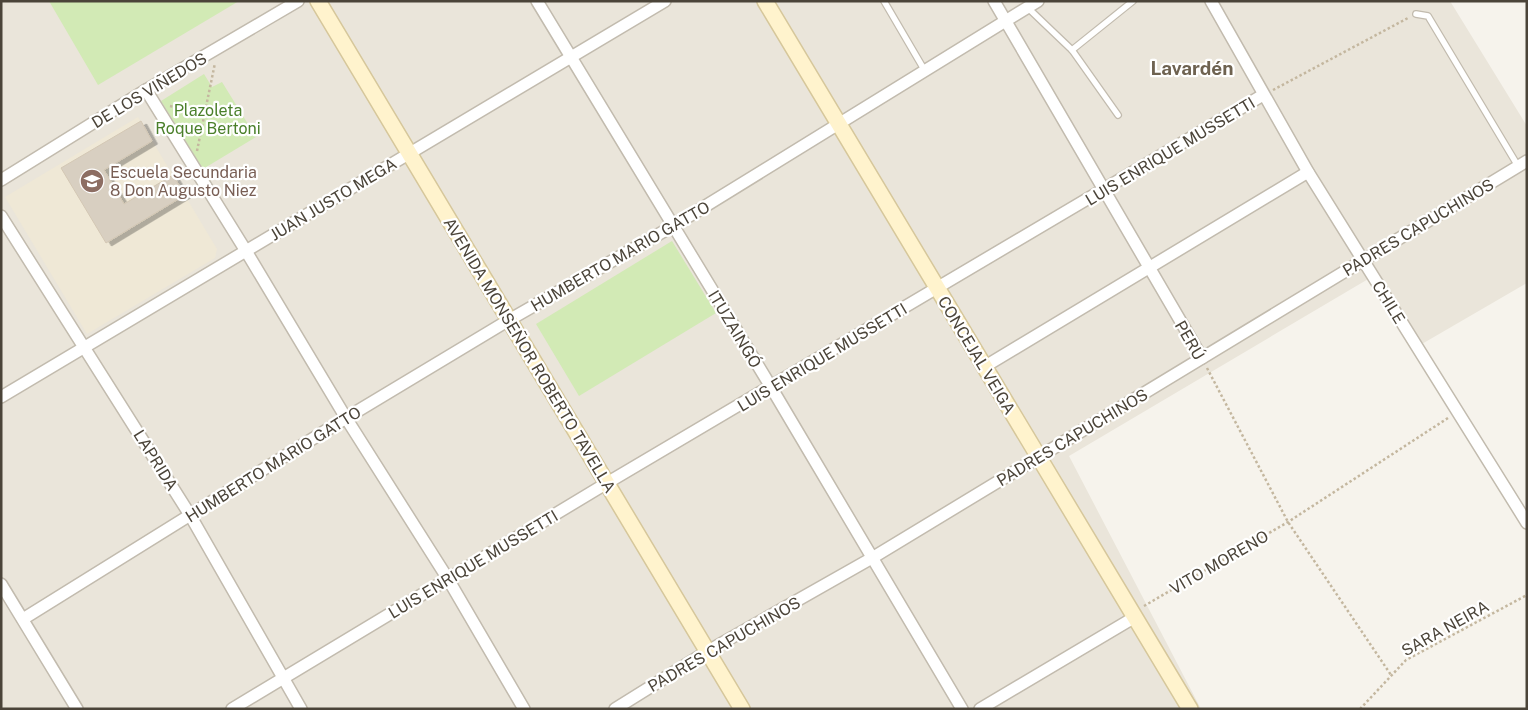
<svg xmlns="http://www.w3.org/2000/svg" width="1528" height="710" viewBox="0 0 1528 710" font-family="'Public Sans',sans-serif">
	<defs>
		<filter id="shadow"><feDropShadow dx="5.5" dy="3" stdDeviation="0" flood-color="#0004"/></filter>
	</defs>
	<rect width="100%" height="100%" fill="#f6f3ec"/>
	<path fill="#eae5da" d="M1 1H1450L1527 126V283L1415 348 1375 275 1069 456 1201 709H1Z"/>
	<path fill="#efe8d6" d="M138 117 217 249 215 258 87 334 5 197Z"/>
	<g fill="#d2eab5">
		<path d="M49 1H239L98 85Z"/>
		<path d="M204 74 212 87 222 82 256 137 203 169 161 101Z"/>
		<path d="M672 241 716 313 579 396 536 324Z"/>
	</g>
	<path fill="#d8cfc1" stroke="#d3c7b4" filter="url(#shadow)" d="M141 121 152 141 104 170 124 204 173 175 185 195 106 243 61 168Z"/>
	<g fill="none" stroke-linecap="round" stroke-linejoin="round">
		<g stroke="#c2bbae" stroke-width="8">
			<g id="lane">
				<path d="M884 1 925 71"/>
				<path d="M1028 8 1072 50 1118 115"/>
				<path d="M1416 14 1428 16 1518 166"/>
				<path d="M1072 50 1133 1"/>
			</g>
		</g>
		<g stroke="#c2bbae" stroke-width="14">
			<g id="street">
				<path d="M537 1 771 387 962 709"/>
				<path d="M994 1 1202 358"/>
				<path d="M1211 1 1308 172 1527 523"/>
				<path d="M146 90 246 251 346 418 448 579 524 709"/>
				<path d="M1 180 146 90 298 1"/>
				<path d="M1 216 190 515 301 709"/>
				<path d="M984 367 1308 172"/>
				<path d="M1 397 665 1"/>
				<path d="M1 584 77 709"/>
				<path d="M23 619 346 418 509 320 673 226 1038 1"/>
				<path d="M232 709 607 483 1263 95"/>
				<path d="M615 709 708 651 872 558 1527 161"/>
				<path d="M980 709 1135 617"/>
			</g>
		</g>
		<g stroke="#d6c79b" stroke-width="18">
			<g id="secondary">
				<path d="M318 1 742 709"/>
				<path d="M765 1 1190 709"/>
			</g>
		</g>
		<g stroke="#c4b79f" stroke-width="2.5" stroke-dasharray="2.5 2.5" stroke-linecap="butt">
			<path d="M1273 90 1408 18"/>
			<path d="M170 106 204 115"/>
			<path d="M197 151 215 63"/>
			<path d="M1207 368 1288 522 1391 675"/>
			<path d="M1144 606 1288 522 1448 418"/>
			<path d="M1360 709 1406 660 1527 595"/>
		</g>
		<use href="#lane" stroke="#fff" stroke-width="5.5"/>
		<use href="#street" stroke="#fff" stroke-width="11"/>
		<use href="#secondary" stroke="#fff3cd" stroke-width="15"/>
	</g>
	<defs>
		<g id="school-disc" transform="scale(1.25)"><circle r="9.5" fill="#8d6e63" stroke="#fff"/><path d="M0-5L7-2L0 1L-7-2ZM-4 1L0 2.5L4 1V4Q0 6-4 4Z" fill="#fff"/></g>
	</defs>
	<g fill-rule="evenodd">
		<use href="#school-disc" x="92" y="181"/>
	</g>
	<g text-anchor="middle" stroke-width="4.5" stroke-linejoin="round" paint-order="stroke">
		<g font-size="16" fill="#4b4439" stroke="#fff">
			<text transform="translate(149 90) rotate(-31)" y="6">DE LOS VIÑEDOS</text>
			<text transform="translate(1170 151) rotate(-31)" y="6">LUIS ENRIQUE MUSSETTI</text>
			<text transform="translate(333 199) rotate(-31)" y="6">JUAN JUSTO MEGA</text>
			<text transform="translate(1418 227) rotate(-31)" y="6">PADRES CAPUCHINOS</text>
			<text transform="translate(620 256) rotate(-30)" y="6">HUMBERTO MARIO GATTO</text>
			<text transform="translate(1389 302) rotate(58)" y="6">CHILE</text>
			<text transform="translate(735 329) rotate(59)" y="6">ITUZAINGÓ</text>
			<text transform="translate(1190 340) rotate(60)" y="6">PERÚ</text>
			<text transform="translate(530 355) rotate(59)" y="6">AVENIDA MONSEÑOR ROBERTO TAVELLA</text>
			<text transform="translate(977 355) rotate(59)" y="6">CONCEJAL VEIGA</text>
			<text transform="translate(822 357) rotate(-31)" y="6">LUIS ENRIQUE MUSSETTI</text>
			<text transform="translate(1072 437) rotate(-31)" y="6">PADRES CAPUCHINOS</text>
			<text transform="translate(156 460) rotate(58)" y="6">LAPRIDA</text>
			<text transform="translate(273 464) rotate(-32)" y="6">HUMBERTO MARIO GATTO</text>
			<text transform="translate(1219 562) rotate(-30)" y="6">VITO MORENO</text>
			<text transform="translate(473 564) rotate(-31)" y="6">LUIS ENRIQUE MUSSETTI</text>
			<text transform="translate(1445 628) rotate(-29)" y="6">SARA NEIRA</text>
			<text transform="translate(724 644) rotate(-30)" y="6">PADRES CAPUCHINOS</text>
		</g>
		<g font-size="16" fill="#4a7f2a" stroke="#fff">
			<text x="208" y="116">Plazoleta<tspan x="208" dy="18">Roque Bertoni</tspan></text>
		</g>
		<g font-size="16" fill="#785e54" stroke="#fff" text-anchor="start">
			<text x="110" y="178">Escuela Secundaria<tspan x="110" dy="18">8 Don Augusto Niez</tspan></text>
		</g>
		<g font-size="19" font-weight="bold" fill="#6e6250" stroke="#fff">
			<text x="1192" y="75">Lavardén</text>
		</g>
	</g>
	<rect width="1528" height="710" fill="none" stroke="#4b4439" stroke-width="5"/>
</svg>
